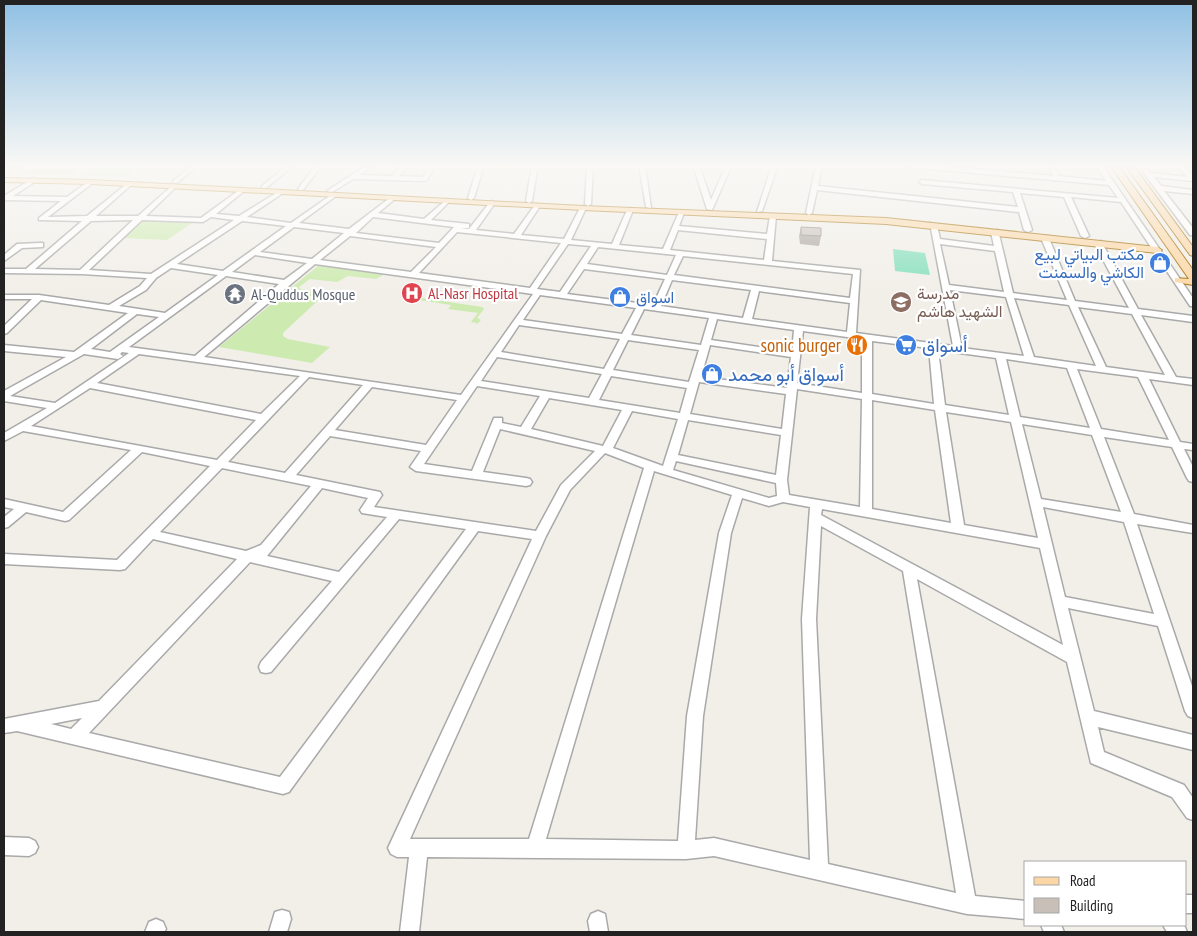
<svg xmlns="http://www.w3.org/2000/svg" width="1197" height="936" viewBox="0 0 1197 936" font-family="'PT Sans Narrow',Vazirmatn,sans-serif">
	<rect width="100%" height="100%" fill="#f2efe9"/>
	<g fill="#cdebb0">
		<path d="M97 166H140L125 176 85 175Z"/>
		<path d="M82 167 72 174H23L33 168Z"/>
		<path d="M144 219 195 221 167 240 123 238Z"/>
		<path d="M319 265 385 274 376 279 348 276 337 282 310 279 299 287 300 289 326 293 283 333V336L288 339 330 347 312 363 219 347Z"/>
		<path d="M415 297 482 307 484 309 477 318 481 320 476 325 477 323 471 322 478 313 448 309 451 305 413 299Z"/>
	</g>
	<path fill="#88e0be" d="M893 249 925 253 930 275 895 271Z"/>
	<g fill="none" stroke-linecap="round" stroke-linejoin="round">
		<g stroke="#a9a9a9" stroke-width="3">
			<g id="minor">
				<path d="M4 165H27L24 167H4Z"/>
				<path d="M193 165H199L177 183H173V181Z"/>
				<path d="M288 165H294L266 188H262V186Z"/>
				<path d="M316 165H322L303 190H299L298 189Z"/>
				<path d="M367 165H374L359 175 392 176 402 165H408L399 176 423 177 430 165H436L427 180 425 181 353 179 332 192 327 191Z"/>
				<path d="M478 165H484L474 198 471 200 468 198Z"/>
				<path d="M532 165H538L532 201 529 203 526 201Z"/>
				<path d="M587 165H593L591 204 588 206 585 204Z"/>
				<path d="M639 165H645L651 208 646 207Z"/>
				<path d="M693 165H699L711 200 726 165H732L712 210 707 209Z"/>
				<path d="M772 165H778L762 211 757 212Z"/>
				<path d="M816 165H822L818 186 1018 207 1013 192 922 184 919 182 922 180 1118 198 1109 185 907 167 904 165H925L1053 176 1048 165H1054L1059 176 1106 181 1096 165H1102L1193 298V306H1190L1121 202 1071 197 1089 236 1085 238 1081 236 1064 197 1020 193 1032 230 1028 232 1024 230 1019 212 817 190 812 213 809 215 806 213Z"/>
				<path d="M1138 165H1144L1150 173 1187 177 1177 165H1183L1193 176V181L1154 177 1161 186 1193 190V194L1164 191 1193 228V235H1190Z"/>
				<path d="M34 178 36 179V181L13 196 67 197 89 181 94 182 48 217 87 216 129 182 131 183V185L96 216H138L174 184 177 186 176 187 146 216 201 218 242 188 245 190 244 191 216 214 239 216 281 190 283 191V193L247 217 291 223 334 193 336 194V196L299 223 349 229 391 197 396 198 378 213 424 219 447 199 450 201 431 220 469 224V228H461L469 229 490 202 492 201 495 203 476 230 514 234 535 205 537 204 540 206 521 235 564 239 580 208 583 206 586 208 571 240 612 244 627 210 630 208 633 210 619 245 663 249 679 212 684 213 679 226 767 234 770 216 773 214 776 216 772 261 860 270 856 333 953 346 930 223 937 225 940 239 994 246 991 232 998 230 1013 293 1067 300 1041 238 1048 236 1075 301 1129 308 1094 243 1101 241 1138 309 1193 316V322L1141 315 1176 377 1193 379V385L1149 379 1180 442 1193 444V450L1184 449 1193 467V482L1189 481 1187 478 1172 447 1104 437 1134 514 1193 525V533L1137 524 1193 689V718L1188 716 1185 711 1158 626 1068 608 1094 711 1193 735V750L1098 727 1104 752 1184 785 1193 798V820L1187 818 1172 797 1091 763 1067 662 917 579 975 896 1026 901V919L967 914 714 856 686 859 427 857 419 932H400L409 857H397L391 854 388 848 532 539 478 531 289 792 283 794 17 731 4 733V719L99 701 237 559 153 539 125 569 120 570 4 564V554L117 560 210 466 142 452 69 520 65 521 26 512 8 527 4 528V517L14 509 4 507V499L63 512 131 450 23 431 4 441V433L47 408 4 401V391L66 357 4 351V345L74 352 128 313 41 300 7 333 4 334V326L32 299H4V295H39L109 305 140 286 147 278 82 274 4 273V269H26L82 221 39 220V218L61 201 4 200V196ZM211 217 234 220 151 274 89 270 142 220 203 222ZM373 217 454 227 439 243 356 233ZM133 220 80 270 35 269 91 221ZM242 221 286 226 223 271 177 264ZM294 227 344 233 312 259 260 252ZM678 230 767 239 764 260 670 250ZM457 232 561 243 530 288 419 273ZM350 236 436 247 411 272 320 260ZM568 244 591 246 560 292 537 289ZM940 244 995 251 1004 292 949 285ZM598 247 676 255 667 275 587 264ZM255 255 307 263 284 280 232 272ZM683 256 853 274 850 298 674 275ZM315 264 533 294 461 395 204 357ZM171 268 218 275 165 313 119 306 146 290 156 278ZM584 269 665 279 653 305 567 294ZM226 276 279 284 195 356 129 347ZM672 280 751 290 743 318 661 306ZM950 290 1006 297 1024 356 962 348ZM759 291 850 303 847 332 752 319ZM540 295 636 308 622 334 523 320ZM1014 298 1069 305 1096 366 1034 357ZM1078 307 1132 314 1165 375 1106 367ZM644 309 709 318 701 345 631 335ZM137 314 159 317 110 352 91 349ZM717 319 794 330 792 352 711 340ZM519 325 620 339 604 369 501 352ZM803 331 862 339V393L797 383ZM628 340 699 350 689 382 613 370ZM872 341 929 348 934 404 872 394ZM710 345 791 357 787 388 701 377ZM938 350 996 358 1009 415 945 405ZM122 352 129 353 55 403 10 396 84 354 118 359 123 356 120 354ZM139 354 300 376 261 414 97 383ZM497 357 602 374 589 398 481 381ZM1006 359 1067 368 1090 428 1020 417ZM1077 369 1138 377 1169 440 1101 429ZM611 376 687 388 680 413 599 400ZM309 377 363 385 285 473 228 462ZM699 382 786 394 782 429 690 414ZM477 386 540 396 521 427 502 423V418H494L472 471 424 464ZM372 387 457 400 426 445 335 430ZM90 388 256 420 217 460 31 426ZM797 389 862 399 860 507 789 495 787 480ZM549 398 622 410 603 446 531 429ZM872 400 935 410 951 523 872 509ZM632 411 678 419 663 466 613 448ZM946 412 1011 422 1038 538 964 525ZM688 420 781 435 776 475 678 455ZM1022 424 1092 435 1121 512 1041 499ZM500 429 595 451 561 485 536 531 374 507 382 495 380 492 296 475 330 436 421 451 410 467 416 471 526 486 530 485 532 482 530 479 526 478 483 472ZM605 453 644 468 529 839H410L546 536 570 490ZM676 461 776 483 777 496 769 498 673 470ZM222 468 311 486 261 545 246 551 160 532ZM654 471 732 495 719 533 687 716 678 841 546 839ZM322 488 368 498 360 510 362 513 387 517 339 572 267 556ZM742 498 769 506 783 502 810 507 802 619 810 860 714 838 695 840 703 716 731 533ZM1043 507 1124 522 1154 614 1065 597ZM822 509 1040 548 1063 645 821 515ZM399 519 466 529 280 777 89 733 250 562 332 581 261 662 259 667 261 672 266 673 271 672ZM821 526 903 571 956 893 828 864 816 619ZM82 718 71 729 51 724Z"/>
				<path d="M40 243H43V247L22 248 4 261V255L17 244Z"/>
				<path d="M4 837 29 838 35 841 38 847 35 853 29 856 4 855Z"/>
				<rect x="1186" y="895" width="7" height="18"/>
				<path d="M282 910 289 912 291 919 287 932H269L275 912Z"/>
				<path d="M598 911 605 914 608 932H590L588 921 591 914Z"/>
				<path d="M156 919 163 922 166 929 164 932H145L149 922Z"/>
				<path d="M1041 925H1061L1064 932H1044Z"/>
				<path d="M1163 925H1184L1187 932H1167Z"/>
			</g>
		</g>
		<g stroke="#a06b00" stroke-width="2">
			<g id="major">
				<path d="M1110 165H1118L1193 270V285L1175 282V278L1189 279Z"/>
				<path d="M1125 165H1133L1193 247V256L1190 255Z"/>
				<path d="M4 178 91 180 583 206 886 218 1157 247 1162 250 1157 253 886 224 583 210 91 184 4 182Z"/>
			</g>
		</g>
		<use href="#minor" fill="#fff" fill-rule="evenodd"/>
		<use href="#major" fill="#fcd6a4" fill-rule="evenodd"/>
	</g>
	<path fill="#aba49e" d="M801 227 821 236 819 246 800 244 799 236Z"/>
	<path fill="#c7bfb8" stroke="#8b8681" d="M801 227 821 228V236L801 235Z"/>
	<linearGradient id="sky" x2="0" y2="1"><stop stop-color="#8fc0e4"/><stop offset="0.56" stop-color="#f9f8f5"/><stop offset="1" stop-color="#f9f8f5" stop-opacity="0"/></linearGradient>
	<rect width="1197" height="296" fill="url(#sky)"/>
	<defs>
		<g id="shop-disc" transform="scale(1.125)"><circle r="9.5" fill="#3f7fe0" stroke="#fff"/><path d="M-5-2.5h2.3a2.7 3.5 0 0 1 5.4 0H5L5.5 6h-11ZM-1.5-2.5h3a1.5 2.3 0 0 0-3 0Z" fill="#fff"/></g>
		<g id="hospital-disc" transform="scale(1.125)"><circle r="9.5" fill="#e0444e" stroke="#fff"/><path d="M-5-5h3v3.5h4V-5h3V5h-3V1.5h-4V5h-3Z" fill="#fff"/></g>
		<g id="temple-disc" transform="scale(1.125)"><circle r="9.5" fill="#6b7280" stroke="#fff"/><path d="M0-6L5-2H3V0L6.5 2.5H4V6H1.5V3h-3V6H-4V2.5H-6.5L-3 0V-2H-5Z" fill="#fff"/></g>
		<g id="school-disc" transform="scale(1.125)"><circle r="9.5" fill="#8d6e63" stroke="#fff"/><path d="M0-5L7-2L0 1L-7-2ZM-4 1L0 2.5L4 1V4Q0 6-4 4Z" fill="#fff"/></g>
		<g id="restaurant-disc" transform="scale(1.125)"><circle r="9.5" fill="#e8710a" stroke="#fff"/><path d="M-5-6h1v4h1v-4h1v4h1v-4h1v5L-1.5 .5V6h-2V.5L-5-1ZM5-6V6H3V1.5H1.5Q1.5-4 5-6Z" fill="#fff"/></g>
		<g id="supermarket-disc" transform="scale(1.125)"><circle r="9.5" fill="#3f7fe0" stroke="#fff"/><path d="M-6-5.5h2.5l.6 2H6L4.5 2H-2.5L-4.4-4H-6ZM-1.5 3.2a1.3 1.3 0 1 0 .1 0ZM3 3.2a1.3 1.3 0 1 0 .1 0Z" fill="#fff"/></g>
	</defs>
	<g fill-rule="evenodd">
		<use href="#shop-disc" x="1160" y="263"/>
		<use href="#hospital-disc" x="412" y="293"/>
		<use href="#temple-disc" x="235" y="294"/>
		<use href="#shop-disc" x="620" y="297"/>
		<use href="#school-disc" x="901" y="302"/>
		<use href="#restaurant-disc" x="857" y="345"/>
		<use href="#supermarket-disc" x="906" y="345"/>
		<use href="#shop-disc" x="712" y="374"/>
	</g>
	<g text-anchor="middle" stroke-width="4.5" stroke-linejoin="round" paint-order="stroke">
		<g font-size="16" fill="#366cbe" stroke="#fff" text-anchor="end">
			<text x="1144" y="260">مكتب البياتي لبيع<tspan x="1144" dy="18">الكاشي والسمنت</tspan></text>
			<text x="636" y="303" text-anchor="start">اسواق</text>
		</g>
		<g font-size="16" fill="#be3a42" stroke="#fff" text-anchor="start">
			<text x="428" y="299">Al-Nasr Hospital</text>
		</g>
		<g font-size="16" fill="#785e54" stroke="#fff" text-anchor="start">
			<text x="917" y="299">مدرسة<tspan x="917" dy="18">الشهيد هاشم</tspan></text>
		</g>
		<g font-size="16" fill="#5b616d" stroke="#fff" text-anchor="start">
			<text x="251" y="300">Al-Quddus Mosque</text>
		</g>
		<g font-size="19" fill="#c56008" stroke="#fff" text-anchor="end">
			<text x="841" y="352">sonic burger</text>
		</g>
		<g font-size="19" fill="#366cbe" stroke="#fff" text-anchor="start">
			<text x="922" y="352">أسواق</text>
			<text x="728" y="381">أسواق أبو محمد</text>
		</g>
	</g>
	<rect width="1197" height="936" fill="none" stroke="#222222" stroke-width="10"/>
	<rect x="1024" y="861" width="162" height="65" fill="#ffffff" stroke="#a7a7a7"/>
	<rect x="1034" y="877" width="25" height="8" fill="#fcd6a4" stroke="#a7a7a7"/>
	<text x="1070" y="886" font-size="15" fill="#222222">Road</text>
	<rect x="1034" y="898" width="25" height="15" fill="#c7bfb8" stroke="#a7a7a7"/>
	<text x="1070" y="911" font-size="15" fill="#222222">Building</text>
</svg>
